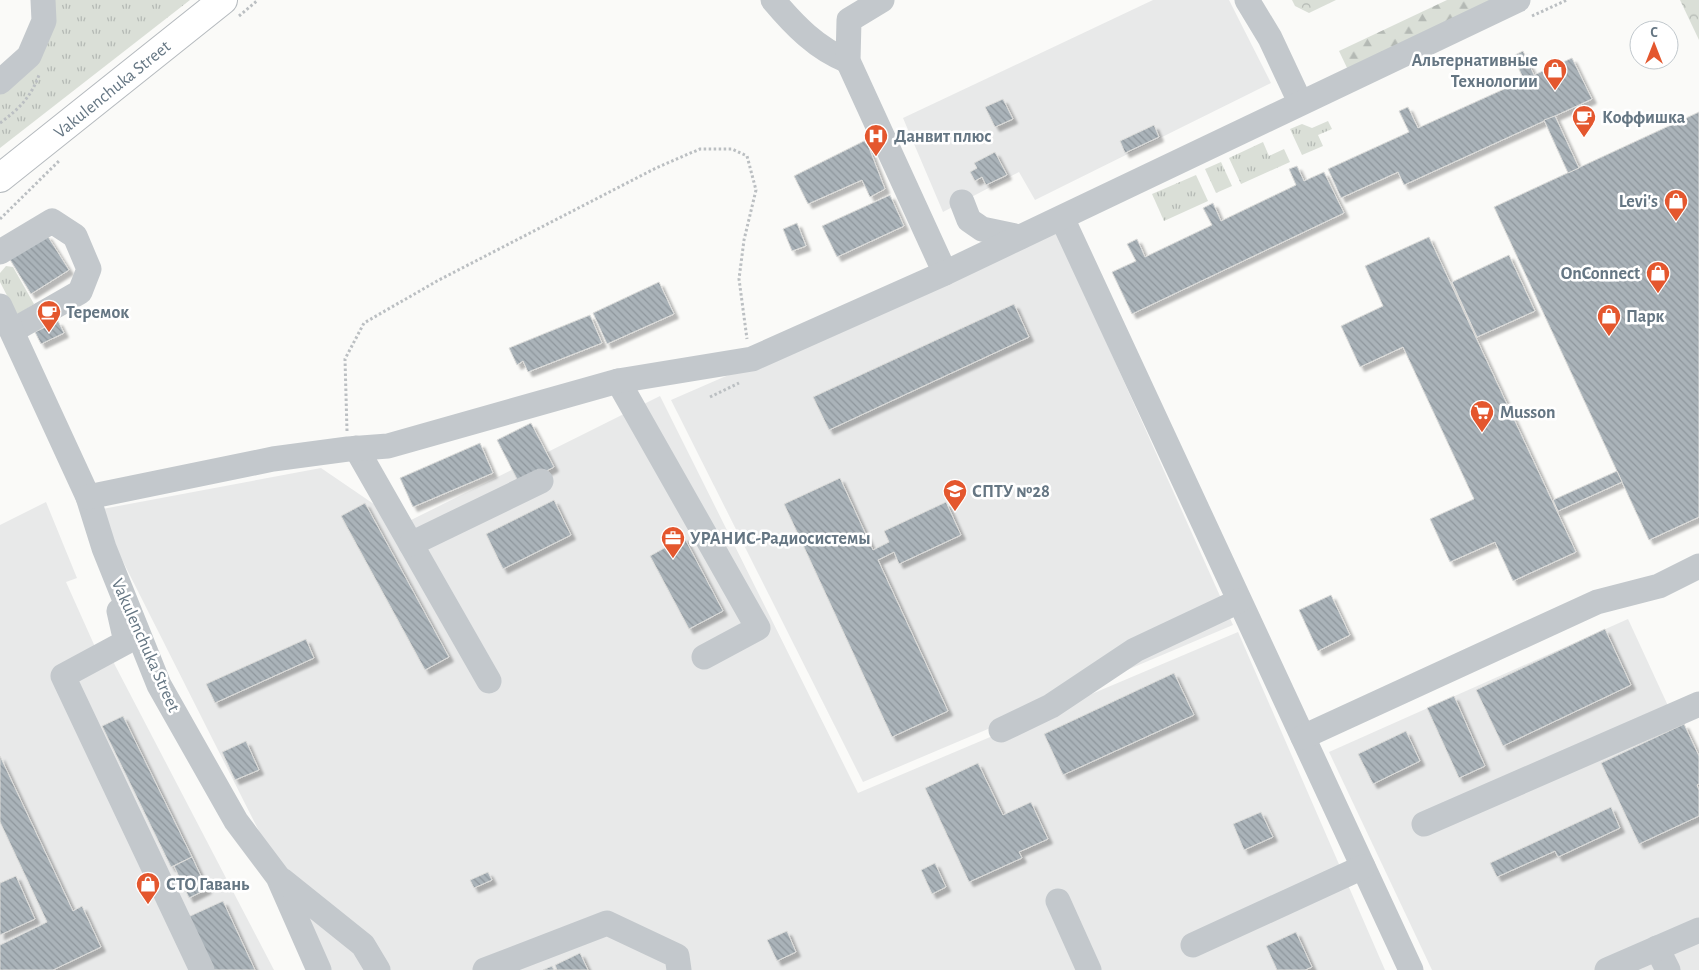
<svg xmlns="http://www.w3.org/2000/svg" width="1699" height="970" viewBox="0 0 1699 970" font-family="'Alegreya Sans',sans-serif">
	<defs>
		<pattern id="grass-tufts" width="24" height="20" patternUnits="userSpaceOnUse" patternTransform="scale(1.25)"><rect width="24" height="20" fill="#dadfd7"/><path d="M3 7l-1-3M5 7V3M7 7l1-3M15 17l-1-3M17 17v-4M19 17l1-3" fill="none" stroke="#b4b9b4"/></pattern>
		<pattern id="forest-firs" width="22" height="20" patternUnits="userSpaceOnUse" patternTransform="scale(1.25)"><rect width="22" height="20" fill="#dadfd7"/><path d="M5 1l3.5 6h-7zM16 11l3.5 6h-7z" fill="#b4b9b4"/></pattern>
		<pattern id="park-crowns" width="20" height="18" patternUnits="userSpaceOnUse" patternTransform="scale(1.25)"><rect width="20" height="18" fill="#dadfd7"/><path d="M2 6a3 3 0 1 1 6 0M12 15a3 3 0 1 1 6 0" fill="none" stroke="#b4b9b4"/></pattern>
		<pattern id="building-back-hatch" width="6" height="6" patternUnits="userSpaceOnUse" patternTransform="scale(1.25)"><rect width="6" height="6" fill="#aab3b9"/><path d="M-1 5l2 2M0 0l6 6M5-1l2 2" fill="none" stroke="#8e969c"/></pattern>
		<filter id="shadow"><feDropShadow dx="4.5" dy="4.5" stdDeviation="1" flood-color="#0004"/></filter>
	</defs>
	<rect width="100%" height="100%" fill="#fafaf8"/>
	<g fill="#e8e9e9">
		<path d="M1153 0H1229L1271 83 1035 200 1019 172 943 212 903 118Z"/>
		<path d="M1057 232 1233 625 863 782 671 400Z"/>
		<path d="M660 396 858 793 1238 632 1385 970H329L97 510 321 468 403 524Z"/>
		<path d="M46 502 77 578 66 582 96 649 105 646 274 970H0V525Z"/>
		<path d="M1628 619 1699 773V970H1432L1329 752Z"/>
	</g>
	<g fill="url(#grass-tufts)">
		<path d="M55 0H190L0 148V93Z"/>
		<path d="M1328 121 1332 129 1318 135 1323 146 1302 155 1290 129 1302 124 1312 128Z"/>
		<path d="M1263 142 1269 156 1284 149 1290 162 1241 184 1229 158Z"/>
		<path d="M1221 162 1232 186 1216 193 1205 169Z"/>
		<path d="M1196 175 1208 201 1164 221 1152 194Z"/>
		<path d="M6 266 13 267 34 304 17 315 0 282V273Z"/>
	</g>
	<path fill="url(#forest-firs)" d="M1447 0H1501L1349 72 1339 51Z"/>
	<g fill="url(#park-crowns)">
		<path d="M1292 0H1336L1309 13 1295 6Z"/>
		<path d="M1680 0H1699V40Z"/>
	</g>
	<g fill="url(#building-back-hatch)" stroke="#dcdcda" filter="url(#shadow)">
		<path d="M1523 51 1534 75 1572 58 1592 99 1404 185 1398 172 1341 198 1328 169 1409 132 1399 111 1408 107 1418 128 1524 80 1513 56Z"/>
		<path d="M1003 99 1013 119 995 127 985 107Z"/>
		<path d="M1699 112V517L1649 540 1494 207Z"/>
		<path d="M1555 116 1579 168 1568 173 1544 120Z"/>
		<path d="M1154 125 1159 137 1125 153 1120 141Z"/>
		<path d="M866 140 885 189 870 197 862 180 808 204 794 176Z"/>
		<path d="M995 152 1007 175 986 185 982 177 975 181 970 172 977 168 974 163Z"/>
		<path d="M1297 166 1304 181 1324 172 1344 213 1132 314 1112 272 1136 261 1127 244 1137 239 1145 257 1212 225 1203 208 1213 203 1221 221 1296 185 1289 169Z"/>
		<path d="M890 195 904 226 837 257 822 226Z"/>
		<path d="M797 223 806 246 792 251 783 229Z"/>
		<path d="M47 235 69 270 31 294 9 258Z"/>
		<path d="M1429 237 1576 552 1513 581 1495 542 1450 562 1430 519 1474 499 1403 347 1360 367 1341 326 1383 306 1365 266Z"/>
		<path d="M1509 255 1535 311 1477 337 1452 282Z"/>
		<path d="M659 282 674 314 607 344 593 313Z"/>
		<path d="M1014 304 1029 337 829 430 813 397Z"/>
		<path d="M590 315 602 343 528 372 523 361 517 365 509 348Z"/>
		<path d="M58 321 64 333 41 344 35 332Z"/>
		<path d="M531 423 554 467 520 485 497 440Z"/>
		<path d="M480 443 493 473 413 507 400 478Z"/>
		<path d="M1617 471 1622 482 1558 511 1553 500Z"/>
		<path d="M840 478 873 550 889 542 884 531 946 502 961 535 899 564 894 552 878 560 948 711 892 737 784 504Z"/>
		<path d="M554 500 571 535 503 569 486 534Z"/>
		<path d="M365 503 449 657 425 670 341 516Z"/>
		<path d="M684 537 723 611 689 629 650 556Z"/>
		<path d="M1331 595 1350 635 1318 651 1299 610Z"/>
		<path d="M1605 629 1631 685 1503 746 1476 690Z"/>
		<path d="M306 639 314 658 215 703 206 684Z"/>
		<path d="M1174 673 1194 715 1063 775 1044 734Z"/>
		<path d="M1454 696 1485 766 1459 778 1427 708Z"/>
		<path d="M123 716 192 857 171 867 102 726Z"/>
		<path d="M1684 724 1699 756V784L1697 785 1699 790V816L1639 844 1601 763Z"/>
		<path d="M1406 731 1420 761 1373 784 1358 754Z"/>
		<path d="M246 741 259 770 235 780 222 752Z"/>
		<path d="M0 756 73 911 82 906 101 947 53 970H0V945L47 922 0 822Z"/>
		<path d="M978 763 1003 815 1031 802 1048 839 1019 852 1022 858 969 882 925 788Z"/>
		<path d="M1611 807 1620 828 1558 857 1555 851 1497 877 1490 863Z"/>
		<path d="M1261 812 1273 837 1244 850 1233 824Z"/>
		<path d="M192 857 207 889 189 898 174 866Z"/>
		<path d="M935 863 946 887 932 894 921 870Z"/>
		<path d="M488 872 492 880 474 888 470 880Z"/>
		<path d="M16 876 35 919 0 935V883Z"/>
		<path d="M223 901 255 970H212L188 917Z"/>
		<path d="M787 931 796 952 777 961 767 940Z"/>
		<path d="M1296 932 1312 967 1305 970H1277L1266 946Z"/>
		<path d="M580 953 588 970H557L555 965Z"/>
		<path d="M552 966 554 970H543Z"/>
	</g>
	<g fill="none" stroke-linecap="round" stroke-linejoin="round">
		<g stroke="#b5babe" stroke-width="30">
			<path id="major" d="M0 178 223 0"/>
		</g>
		<g stroke="#bbbfc2" stroke-width="3" stroke-dasharray="2.5 2.5" stroke-linecap="butt">
			<path d="M239 16 258 0"/>
			<path d="M1532 16 1567 0"/>
			<path d="M0 123C19 109 31 97 39 75"/>
			<path d="M0 219 59 161"/>
			<path d="M710 397 739 383"/>
			<path d="M347 431 345 359 364 323 437 281 656 168 700 149H732L747 156 756 190 744 240 739 279 747 339"/>
		</g>
		<g stroke="#c3c8cc" stroke-width="25">
			<path d="M773 0C794 25 817 49 848 61"/>
			<path d="M882 0 849 20 848 61 945 273"/>
			<path d="M1247 0 1270 38 1300 102"/>
			<path d="M0 82 29 56 44 21 43 0"/>
			<path d="M962 202 969 220 982 229 1020 237"/>
			<path d="M1062 218 1411 970"/>
			<path d="M0 252 52 221 75 236 89 269 80 292 12 331"/>
			<path d="M0 306 88 497 104 548 159 685 236 821 278 877 319 970"/>
			<path d="M618 381 758 628 704 657"/>
			<path d="M356 448 489 681"/>
			<path d="M88 497 273 459 348 449 388 446 618 381 752 359 945 273 1518 0"/>
			<path d="M411 544 541 481"/>
			<path d="M119 611 126 642 63 676 202 970"/>
			<path d="M1001 730 1051 706 1135 650 1239 601"/>
			<path d="M1303 737 1597 602 1659 586 1699 566"/>
			<path d="M1424 824 1699 704"/>
			<path d="M282 880 363 945 378 970"/>
			<path d="M1058 901 1089 970"/>
			<path d="M1193 945 1363 867"/>
			<path d="M1657 948 1668 970"/>
			<path d="M485 970 607 923 677 956 679 970"/>
			<path d="M1607 970 1699 930"/>
		</g>
		<use href="#major" stroke="#fff" stroke-width="28"/>
	</g>
	<defs>
		<g id="shop-pin" transform="scale(1.25)"><path d="M0 17L-7.5 6A9.5 9.5 0 1 1 7.5 6Z" fill="#e4572e" stroke="#fff"/><path d="M-5-2.5h2.3a2.7 3.5 0 0 1 5.4 0H5L5.5 6h-11ZM-1.5-2.5h3a1.5 2.3 0 0 0-3 0Z" fill="#fff"/></g>
		<g id="cafe-pin" transform="scale(1.25)"><path d="M0 17L-7.5 6A9.5 9.5 0 1 1 7.5 6Z" fill="#e4572e" stroke="#fff"/><path d="M-5.5-4.5H6V0H3Q3 3.5 0 3.5H-2.5Q-5.5 3.5-5.5 0ZM3-3.2v2h1.7v-2ZM-6 4.5H4V6H-6Z" fill="#fff"/></g>
		<g id="hospital-pin" transform="scale(1.25)"><path d="M0 17L-7.5 6A9.5 9.5 0 1 1 7.5 6Z" fill="#e4572e" stroke="#fff"/><path d="M-5-5h3v3.5h4V-5h3V5h-3V1.5h-4V5h-3Z" fill="#fff"/></g>
		<g id="supermarket-pin" transform="scale(1.25)"><path d="M0 17L-7.5 6A9.5 9.5 0 1 1 7.5 6Z" fill="#e4572e" stroke="#fff"/><path d="M-6-5.5h2.5l.6 2H6L4.5 2H-2.5L-4.4-4H-6ZM-1.5 3.2a1.3 1.3 0 1 0 .1 0ZM3 3.2a1.3 1.3 0 1 0 .1 0Z" fill="#fff"/></g>
		<g id="university-pin" transform="scale(1.25)"><path d="M0 17L-7.5 6A9.5 9.5 0 1 1 7.5 6Z" fill="#e4572e" stroke="#fff"/><path d="M0-5L7-2L0 1L-7-2ZM-4 1L0 2.5L4 1V4Q0 6-4 4Z" fill="#fff"/></g>
		<g id="office-pin" transform="scale(1.25)"><path d="M0 17L-7.5 6A9.5 9.5 0 1 1 7.5 6Z" fill="#e4572e" stroke="#fff"/><path d="M-6-3h4V-5.5h4V-3h4V5H-6ZM-1-4.5V-3h2v-1.5ZM-6 0V1H6V0Z" fill="#fff"/></g>
	</defs>
	<g fill-rule="evenodd">
		<use href="#shop-pin" x="1555" y="70"/>
		<use href="#cafe-pin" x="1584" y="117"/>
		<use href="#hospital-pin" x="876" y="136"/>
		<use href="#shop-pin" x="1676" y="201"/>
		<use href="#shop-pin" x="1658" y="273"/>
		<use href="#cafe-pin" x="49" y="312"/>
		<use href="#shop-pin" x="1609" y="316"/>
		<use href="#supermarket-pin" x="1482" y="412"/>
		<use href="#university-pin" x="955" y="491"/>
		<use href="#office-pin" x="673" y="538"/>
		<use href="#shop-pin" x="148" y="884"/>
	</g>
	<g text-anchor="middle" stroke-width="5" stroke-linejoin="round" paint-order="stroke">
		<g font-size="18" font-weight="bold" fill="#657683" stroke="#fff" text-anchor="start">
			<text x="1538" y="66" text-anchor="end">Альтернативные<tspan x="1538" dy="21">Технологии</tspan></text>
			<text x="1602" y="123">Коффишка</text>
			<text x="894" y="142">Данвит плюс</text>
			<text x="1658" y="207" text-anchor="end">Levi's</text>
			<text x="1640" y="279" text-anchor="end">OnConnect</text>
			<text x="66" y="318">Теремок</text>
			<text x="1626" y="322">Парк</text>
			<text x="1500" y="418">Musson</text>
			<text x="972" y="497">СПТУ №28</text>
			<text x="690" y="544">УРАНИС-Радиосистемы</text>
			<text x="166" y="890">СТО Гавань</text>
		</g>
		<g font-size="18" fill="#657683" stroke="#fff">
			<text transform="translate(112 89) rotate(-39)" y="6">Vakulenchuka Street</text>
			<text transform="translate(146 645) rotate(66)" y="6">Vakulenchuka Street</text>
		</g>
	</g>
	<g transform="translate(1654 45)"><circle r="24" fill="#ffffff" stroke="#c1c8cd"/>
	<path d="M0-4L9 19L0 12L-9 19Z" fill="#e4572e"/>
	<text y="-8" font-size="14" font-weight="bold" text-anchor="middle" fill="#657683">С</text>
	</g>
</svg>
